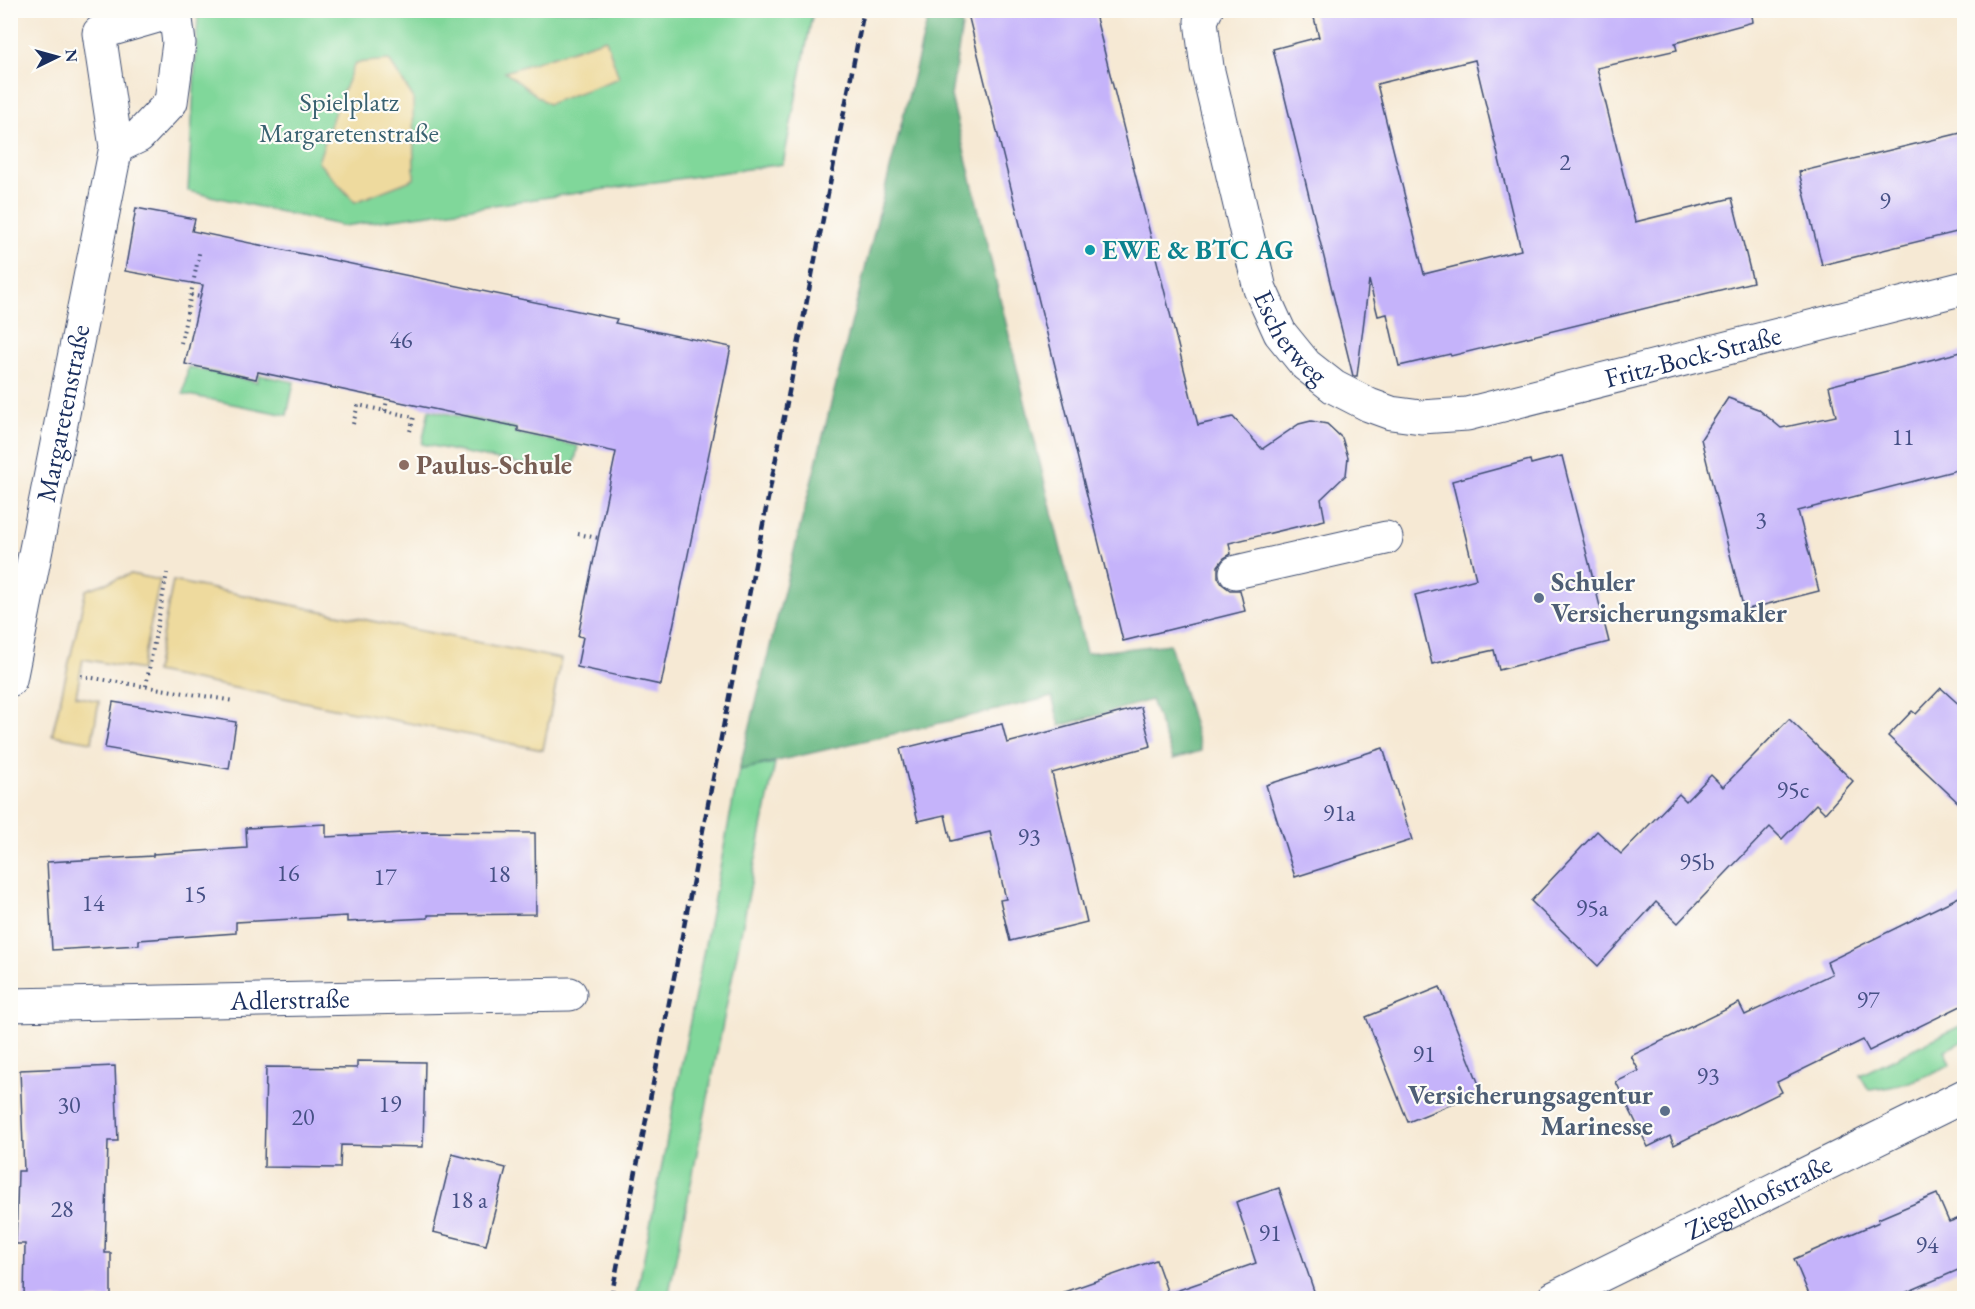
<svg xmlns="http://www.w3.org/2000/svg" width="1975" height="1309" viewBox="0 0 1975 1309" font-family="'EB Garamond',serif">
	<rect width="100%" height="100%" fill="#fdfcf7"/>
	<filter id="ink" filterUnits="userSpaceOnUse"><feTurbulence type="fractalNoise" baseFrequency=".0167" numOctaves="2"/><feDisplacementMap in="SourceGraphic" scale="12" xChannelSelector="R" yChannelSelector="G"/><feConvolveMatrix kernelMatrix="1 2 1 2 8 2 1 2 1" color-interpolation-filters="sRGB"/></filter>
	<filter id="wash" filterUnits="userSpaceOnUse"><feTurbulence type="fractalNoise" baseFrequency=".008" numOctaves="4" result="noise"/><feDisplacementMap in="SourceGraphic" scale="24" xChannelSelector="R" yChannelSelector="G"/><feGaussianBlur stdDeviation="1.35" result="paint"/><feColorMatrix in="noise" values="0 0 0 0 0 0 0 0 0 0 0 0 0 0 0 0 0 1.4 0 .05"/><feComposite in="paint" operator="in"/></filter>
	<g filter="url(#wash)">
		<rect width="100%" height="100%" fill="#f6e9d4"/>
		<g fill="#80d79a" stroke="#4e837c" stroke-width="1.5">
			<path d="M232 10 813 11 783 164 344 226 188 191 198 16Z"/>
			<path d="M188 367 257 382 259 375 294 382 287 415 183 394Z"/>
			<path d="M429 410 516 428 515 433 578 446 572 475 422 444Z"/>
			<path d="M775 763 668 1298H636L739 770Z"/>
			<path d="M1964 1024V1041L1945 1050 1951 1064C1922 1079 1901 1087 1869 1090L1860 1075Z"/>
		</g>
		<path fill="#68b882" stroke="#427470" stroke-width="1.5" d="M930 10 957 11 962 26 951 96 1086 653 1170 644 1201 751 1173 759 1151 700 1060 726 1052 697 739 770Z"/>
		<g fill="#eeda9e" stroke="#84847e" stroke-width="1.5">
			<path d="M606 39 619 78 548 104 505 72Z"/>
			<path d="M389 60 413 97 414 179 355 202 318 162 334 114 355 63Z"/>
			<path d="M131 574 160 580 141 670 83 659 76 696 99 701 92 742 52 735 86 590Z"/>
			<path d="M173 581 561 659 543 750 155 672Z"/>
		</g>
		<g id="blocks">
			<g fill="#c5b3fa" fill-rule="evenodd">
				<path d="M967 10H1094L1198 425 1233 417 1262 449 1299 424 1311 421 1327 424 1342 438 1348 457 1346 475 1321 499 1325 520 1229 543 1231 554 1224 558 1218 566V577L1222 584 1230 590H1240L1245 611 1123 641Z"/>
				<path d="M1312 10H1751L1753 22 1675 43 1677 50 1597 68 1635 222 1732 198 1753 282 1451 356 1450 354 1399 366 1387 314 1378 316 1369 280 1357 376H1353L1273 49 1319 37ZM1475 60 1521 250 1424 274 1377 84Z"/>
				<path d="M1965 132V230L1822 265 1799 172Z"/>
				<path d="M136 208 195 219 192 231 617 319 615 323 731 347 661 685 577 667 583 637 578 636 616 452 518 431V427L258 372 256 379 185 364 203 285 125 271Z"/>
				<path d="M1965 351V468L1798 511 1819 591 1744 610 1701 439 1728 398 1758 409 1781 428 1836 416 1829 386Z"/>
				<path d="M1562 456 1609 642 1499 670 1494 650 1432 664 1415 595 1476 579 1452 481 1530 460 1531 464Z"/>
				<path d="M1941 688 1965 710V809L1888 736 1912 711 1916 714Z"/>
				<path d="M113 702 236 722 229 769 105 748Z"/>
				<path d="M1141 707 1151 746 1052 773 1087 922 1010 941 1000 900 1006 899 990 832 951 841 945 815 918 821 900 749 1002 724 1007 743Z"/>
				<path d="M1789 719 1853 781 1825 813 1816 804 1782 839 1770 827 1678 923 1656 902 1598 966 1531 901 1597 831 1621 854 1679 794 1686 801 1711 775 1723 787Z"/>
				<path d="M1383 748 1412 840 1295 877 1266 785Z"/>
				<path d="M326 824V837L423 832 535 833 536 914 428 915V918L347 922V916L236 922V933L139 940V945L52 950 47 862 153 856V854L247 848 246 828Z"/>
				<path d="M1965 894V1004L1869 1051 1863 1040 1777 1082 1782 1092 1674 1145 1670 1136 1648 1147 1616 1082 1639 1071 1631 1056 1739 1003 1745 1015 1832 974 1827 962Z"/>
				<path d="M1440 987 1482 1092 1408 1122 1366 1017Z"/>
				<path d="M357 1061 425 1062 423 1147 341 1145 340 1168 264 1167 266 1067 357 1068Z"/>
				<path d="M115 1066 118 1141H108L105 1253H111V1299H24L25 1244H16L18 1171H24L20 1070Z"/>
				<path d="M452 1154 506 1168 486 1245 433 1232Z"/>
				<path d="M1279 1188 1314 1291 1293 1299H1171L1170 1293 1256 1263 1236 1202Z"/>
				<path d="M1937 1194 1949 1222 1965 1216V1267L1891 1299H1811L1794 1259 1879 1222 1878 1219Z"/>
				<path d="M1156 1260 1170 1299H1062L1061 1293Z"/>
			</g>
		</g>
	</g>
	<g filter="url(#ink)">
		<use href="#blocks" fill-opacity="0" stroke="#3c4b70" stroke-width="1.5"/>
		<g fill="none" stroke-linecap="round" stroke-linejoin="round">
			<g stroke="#3c4b70" stroke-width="35">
				<g id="minor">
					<path id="s1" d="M1206 10 1201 21 1207 67 1260 289 1280 333 1306 365 1334 387 1369 405 1391 413 1421 417 1467 414 1964 288"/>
					<path d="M1236 572 1386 538"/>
					<path id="s2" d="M10 680 116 147 99 33 175 11 179 43 171 102 139 136 116 147"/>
					<path id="s3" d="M10 1005 570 994"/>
					<path id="s4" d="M1554 1298 1964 1096"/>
				</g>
			</g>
			<g stroke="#3c4b70" stroke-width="4" stroke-dasharray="1.5 4.5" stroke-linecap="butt">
				<path d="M191 295 201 297"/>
				<path d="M181 343 200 249"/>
				<path d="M385 411 387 399"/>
				<path d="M353 424 358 405 414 417 409 435"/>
				<path d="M578 534 598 538"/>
				<path d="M81 676 234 701"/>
				<path d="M146 686 167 573"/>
			</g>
			<use href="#minor" stroke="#fff" stroke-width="33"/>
			<path stroke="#1b2f5e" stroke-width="4.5" stroke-dasharray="9 4.5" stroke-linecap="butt" d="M611 1298 864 10"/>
		</g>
	</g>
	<circle fill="#0f9aa8" stroke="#fdfcf7" stroke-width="2" cx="1090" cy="250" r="6"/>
	<circle fill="#8d6e63" stroke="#fdfcf7" stroke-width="2" cx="404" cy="465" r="6"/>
	<g fill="#5c6f8a" stroke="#fdfcf7" stroke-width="2">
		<circle cx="1539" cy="598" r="6"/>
		<circle cx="1665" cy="1111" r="6"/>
	</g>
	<g text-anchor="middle" stroke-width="4.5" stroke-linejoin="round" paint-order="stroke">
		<g font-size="24" fill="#465085">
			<text x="1565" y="170">2</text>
			<text x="1885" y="209">9</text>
			<text x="401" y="348">46</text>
			<text x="1903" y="445">11</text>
			<text x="1761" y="528">3</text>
			<text x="1793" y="798">95c</text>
			<text x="1339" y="821">91a</text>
			<text x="1029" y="845">93</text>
			<text x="1697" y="870">95b</text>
			<text x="288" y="881">16</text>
			<text x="499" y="882">18</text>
			<text x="385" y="885">17</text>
			<text x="195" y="902">15</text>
			<text x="93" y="911">14</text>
			<text x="1592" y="916">95a</text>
			<text x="1868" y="1008">97</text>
			<text x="1424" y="1062">91</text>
			<text x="1708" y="1084">93</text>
			<text x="390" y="1112">19</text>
			<text x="69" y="1113">30</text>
			<text x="303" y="1125">20</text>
			<text x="469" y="1208">18 a</text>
			<text x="62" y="1217">28</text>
			<text x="1270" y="1241">91</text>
			<text x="1927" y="1253">94</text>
		</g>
		<g font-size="27" fill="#396170" stroke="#fdfcf7">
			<text x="349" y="111">Spielplatz<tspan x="349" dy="31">Margaretenstraße</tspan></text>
		</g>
		<g font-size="27" font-weight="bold" fill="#0d838f" stroke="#fdfcf7" text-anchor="start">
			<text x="1102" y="259">EWE &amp; BTC AG</text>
		</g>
		<g font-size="27" fill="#1b2f5e" stroke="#fdfcf7">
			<text dy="9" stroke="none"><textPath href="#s1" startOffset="344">Escherweg</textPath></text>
			<text dy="9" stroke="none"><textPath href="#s1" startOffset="784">Fritz-Bock-Straße</textPath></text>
			<text dy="9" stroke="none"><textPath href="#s2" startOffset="272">Margaretenstraße</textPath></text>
			<text dy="9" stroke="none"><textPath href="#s3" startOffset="280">Adlerstraße</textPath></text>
			<text dy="9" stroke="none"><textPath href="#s4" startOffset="228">Ziegelhofstraße</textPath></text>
		</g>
		<g font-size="27" font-weight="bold" fill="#785e54" stroke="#fdfcf7" text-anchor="start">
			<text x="416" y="474">Paulus-Schule</text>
		</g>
		<g font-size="27" font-weight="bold" fill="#4e5e75" stroke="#fdfcf7" text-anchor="start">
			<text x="1551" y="591">Schuler<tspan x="1551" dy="31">Versicherungsmakler</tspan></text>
			<text x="1653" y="1104" text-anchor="end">Versicherungsagentur<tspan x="1653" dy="31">Marinesse</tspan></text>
		</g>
	</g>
	<rect width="1975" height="1309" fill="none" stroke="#fdfcf7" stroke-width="36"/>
	<g transform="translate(57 57) rotate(85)" stroke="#fdfcf7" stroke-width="4.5" paint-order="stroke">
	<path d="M0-4.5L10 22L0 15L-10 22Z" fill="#1b2f5e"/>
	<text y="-9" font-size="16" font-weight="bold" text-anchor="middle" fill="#1b2f5e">N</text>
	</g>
</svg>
